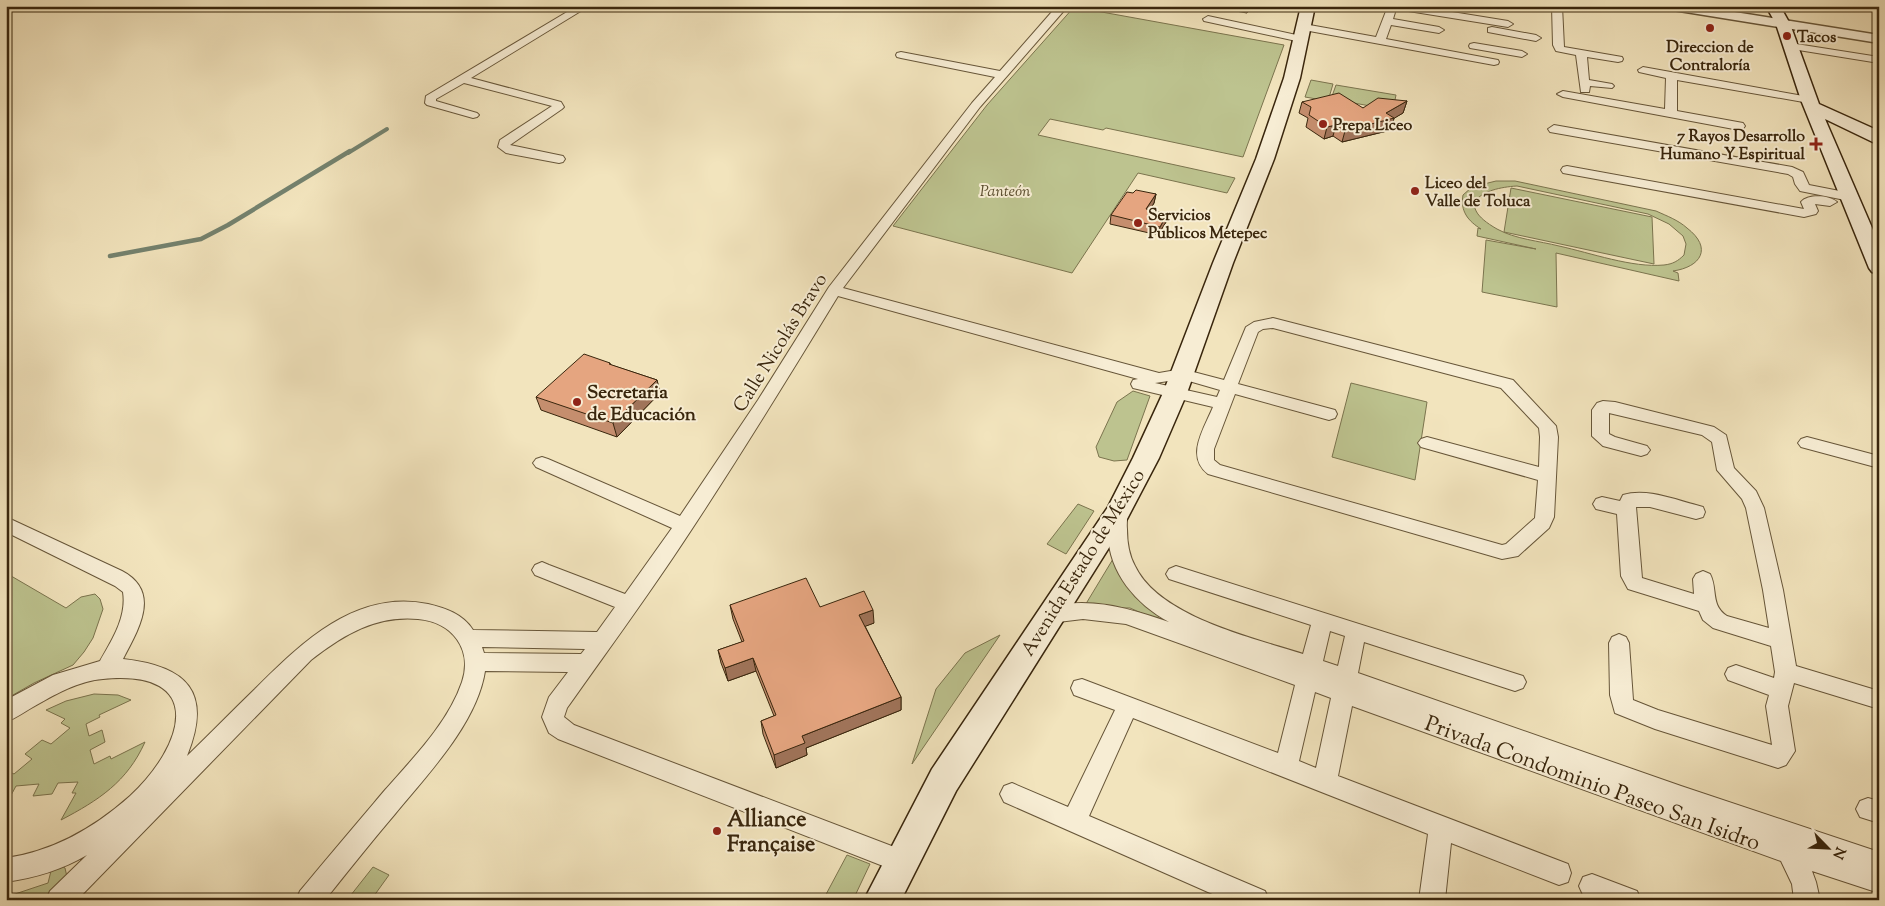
<svg xmlns="http://www.w3.org/2000/svg" width="1885" height="906" viewBox="0 0 1885 906" font-family="'Sorts Mill Goudy',serif">
	<rect width="100%" height="100%" fill="#f2e4bd"/>
	<filter id="stains"><feTurbulence type="fractalNoise" baseFrequency=".004" numOctaves="4"/><feColorMatrix values="0 0 0 0 .2 0 0 0 0 .09 0 0 0 0 .02 0 0 0 .5 -.17"/></filter>
	<radialGradient id="worn" r=".72"><stop offset=".6" stop-color="#630" stop-opacity="0"/><stop offset="1" stop-color="#630" stop-opacity=".3"/></radialGradient>
	<g fill="#bdc38f" stroke="#7b744e" fill-rule="evenodd">
		<path d="M1074 7 1284 45 1243 157 1106 128 1103 130 1050 119 1038 135 1235 178 1227 193 1138 173 1072 273 893 226 987 105Z"/>
		<path d="M1311 80 1333 84 1328 101 1305 97Z"/>
		<path d="M1336 85 1396 95 1393 110 1331 99Z"/>
		<path d="M1496 181H1515L1656 211C1667 216 1678 220 1687 228 1713 248 1701 267 1673 271L1678 273 1679 281 1556 253 1557 307 1482 292 1486 240 1536 249 1477 236 1478 228 1481 229C1468 221 1460 211 1463 195L1472 187ZM1517 186 1648 214 1669 224 1683 236 1686 244 1684 255C1678 261 1673 264 1664 265 1632 268 1591 253 1559 246 1539 241 1515 239 1497 229 1453 204 1482 188 1517 186Z"/>
		<path d="M1511 188 1652 217 1654 264 1504 232Z"/>
		<path d="M1351 383 1427 402 1415 480 1332 457Z"/>
		<path d="M1133 391 1150 396 1127 460 1114 461 1099 457 1096 447 1117 402Z"/>
		<path d="M1078 504 1094 511 1066 554 1047 544Z"/>
		<path d="M1113 559 1159 614V617L1153 618 1130 608 1084 607Z"/>
		<path d="M6 573 66 608 81 597 95 594 100 599 103 609 93 638 84 652 73 665 34 683 6 699Z"/>
		<path d="M1000 635 912 764 936 689 965 653Z"/>
		<path d="M94 694 118 695 131 700 99 715 100 717 86 724 89 736 102 730 105 742 90 750 94 764 110 756 111 759 145 742C127 782 99 800 61 820L76 793H72L78 782 58 783 52 794 33 796 39 784 16 786 9 799H6V770L14 774 32 759 25 754 42 740 51 744 70 728 61 723 65 719 46 710 66 701Z"/>
		<path d="M847 855 870 864 853 900H823Z"/>
		<path d="M60 865 65 868 67 877 49 900H6V897L48 883 52 867Z"/>
		<path d="M373 867 389 875 371 900H347Z"/>
	</g>
	<g fill="none" stroke-linecap="round" stroke-linejoin="round">
		<path stroke="#74826e" stroke-width="4" d="M348 153 387 129"/>
		<path stroke="#74826e" stroke-width="4.5" d="M110 256 201 239 228 225 350 151"/>
		<g stroke="#675639" stroke-width="2">
			<g id="minor">
				<path d="M577 6H589L471 78 561 102 564 107 562 109 510 145 563 156 565 159 563 162 559 163 506 153 498 147 500 140 552 106 464 83 436 99V101L477 113 479 115 477 117 473 118 427 105 425 103 426 96Z"/>
				<path d="M1057 6H1068L980 107 843 288 1159 373 1182 369 1224 380 1246 327 1254 322 1273 318 1513 380 1556 426 1558 437 1554 517 1549 528 1518 556 1502 559 1208 474C1185 456 1204 429 1213 407L1133 388 1131 384 1133 380 1138 379 838 296C785 383 731 471 674 556 639 608 603 657 567 708L564 717 574 725 910 853 913 861 910 869 901 873 558 739 549 733 542 717 549 697 568 672 485 671C477 723 428 774 395 814 371 842 348 871 325 900H296L300 891C328 857 357 823 385 790 413 758 448 723 462 682 473 649 452 622 418 619 376 615 343 635 311 660L77 900H46L50 891 87 855C62 870 34 878 6 882V858C54 851 94 828 130 796 184 746 208 669 103 679 78 681 54 695 33 707 24 712 16 718 6 722V700L53 675 100 661C112 640 127 617 123 592L115 586 6 532V517L122 571C162 592 138 630 123 659 187 666 213 692 187 756 210 734 232 711 255 689 301 643 356 589 428 604 445 608 463 614 473 630L597 632 615 607 535 575 532 570 535 565 542 562 549 565 625 594 672 528 536 467 533 463 536 459 542 457 548 459 680 516 758 400 829 287 972 103 995 77 901 58 897 57 896 55 897 53 901 52 1000 71ZM1273 328 1501 388 1539 428 1540 437 1539 467 1427 437 1421 439 1418 443 1421 447 1538 480 1535 518 1506 544 1502 545 1220 465 1214 460V449L1235 394 1329 420 1335 418 1337 414 1335 410 1238 384 1258 332 1263 329ZM1182 379 1220 390 1217 397 1155 383ZM482 647 585 649 581 654 484 653Z"/>
				<path d="M1388 6H1415L1508 21 1513 24 1508 27 1396 9 1393 19 1439 27 1444 30 1439 33 1391 25 1386 39 1498 60 1499 62 1498 64 1494 65 1304 30 1299 27 1304 24 1376 37Z"/>
				<path d="M1552 6H1562L1564 47 1622 57 1623 59 1622 61 1618 62 1587 57 1589 80 1612 84 1614 86 1612 88 1590 86 1589 92H1581L1576 55 1556 51 1553 45Z"/>
				<path d="M1208 16 1301 36 1306 39 1301 42 1204 21 1203 19Z"/>
				<path d="M1492 27 1536 35 1541 38 1536 41 1488 32V28Z"/>
				<path d="M1474 43 1522 51 1527 54 1522 57 1470 48 1469 46 1470 44Z"/>
				<path d="M1790 43 1879 57V63L1786 48 1785 46 1786 44Z"/>
				<path d="M1643 67 1809 97 1815 100 1809 103 1677 80V111L1743 123 1745 126 1743 129 1739 130 1563 97 1557 94 1563 91 1665 109 1666 78 1639 72 1638 70Z"/>
				<path d="M1554 125 1792 167 1803 172 1809 185 1855 194 1857 197 1850 201 1800 191 1795 184 1793 177 1788 174 1550 132 1548 129Z"/>
				<path d="M1567 166 1804 209 1801 202C1808 194 1829 195 1837 202L1830 206 1815 204 1818 211 1816 214 1804 217 1563 173 1561 170 1563 167Z"/>
				<path d="M1603 401 1615 402 1714 427 1726 435 1734 468 1756 491 1764 508 1783 590 1796 666 1879 691V709L1794 683 1788 706 1795 751 1786 765 1778 768 1655 729 1615 713 1610 695 1609 643 1612 637 1619 634 1626 637 1629 643 1633 700 1658 710 1772 745 1766 706 1769 695 1728 680 1725 674 1728 668 1736 665 1774 678 1775 672 1771 646 1713 628 1703 620 1699 611 1628 589 1621 576 1617 514 1596 509 1593 504 1596 499 1602 497 1620 501 1623 495C1646 488 1673 499 1696 505L1703 507 1705 512 1703 517 1696 519 1650 507H1636L1642 578 1694 594 1693 579 1696 574 1703 571 1710 574C1718 589 1710 605 1727 616L1769 628 1763 590 1746 508 1742 499 1717 470 1712 442 1702 435 1609 413V434L1615 437 1647 446 1650 450 1647 454 1641 456 1603 446 1592 436V410L1597 403Z"/>
				<path d="M1807 437 1879 456V468L1801 447 1798 443 1801 439Z"/>
				<path d="M1118 505 1125 507C1129 514 1126 521 1127 529 1127 542 1129 555 1135 566 1159 617 1254 638 1303 654L1311 625 1169 579 1166 574 1169 569 1176 566 1523 676 1526 682 1523 688 1515 691 1364 642 1358 673 1681 786 1879 852V893L1812 871 1816 882 1820 900H1794L1792 884 1781 861 1352 706 1338 776 1568 864 1571 873 1568 882 1559 885 1451 843 1445 900H1419L1428 834 1133 718 1089 816 1265 891 1269 900H1226L1004 802 1000 794 1004 786 1012 783 1068 807 1115 710 1074 695 1071 688 1074 681 1082 679 1278 753 1295 685 1126 624 1083 619 1050 623 1043 621 1040 615 1043 609C1085 595 1129 608 1169 622 1136 604 1109 573 1108 534 1108 525 1107 515 1111 507ZM1330 631 1345 636 1338 666 1323 661ZM1315 692 1331 698 1316 768 1299 761Z"/>
				<path d="M1868 798 1879 801V823L1860 817 1856 809 1860 801Z"/>
				<path d="M1592 874 1637 891 1641 900H1595L1583 895 1579 886 1583 877Z"/>
			</g>
		</g>
		<g stroke="#675639" stroke-width="3">
			<path id="tertiary" d="M1667 6H1697L1879 35V43L1673 10Z"/>
		</g>
		<g stroke="#39260d" stroke-width="3">
			<g id="secondary">
				<path d="M1301 6H1315L1300 78 1274 159 1233 263 1187 393 1159 458 1127 519 956 791 901 900H864L932 769 1108 507 1133 458 1163 393 1213 263 1256 159 1284 78Z"/>
				<path d="M1766 6H1780L1790 24 1819 104 1879 131V145L1825 119 1879 244V274L1872 272 1869 268 1801 100 1776 24Z"/>
			</g>
		</g>
		<use href="#minor" fill="#f7edd4" fill-rule="evenodd"/>
		<use href="#tertiary" fill="#f7edd4" fill-rule="evenodd"/>
		<use href="#secondary" fill="#f7edd4" fill-rule="evenodd"/>
	</g>
	<g fill="#c58e6e" stroke="#39260d">
		<path d="M1230 6H1251L1247 13 1230 10Z"/>
		<path d="M1407 101 1403 113 1394 118 1391 130 1342 142 1333 136 1324 139 1306 127 1308 118 1299 113 1302 102 1363 108Z"/>
		<path d="M1133 193 1156 194 1154 203 1150 210 1167 214 1166 222 1158 235 1110 224 1111 215Z"/>
		<path d="M610 363 611 365 657 380 660 393 617 437 541 410 536 397Z"/>
		<path d="M730 605 820 607 874 623 865 626 901 697V710L806 748 807 755 776 768 763 734 761 721 774 716 756 671 728 681 721 663 718 650 742 642 733 619Z"/>
	</g>
	<g fill="#a0745a" stroke="#39260d">
		<path d="M1249 6H1251L1247 13Z"/>
		<path d="M1407 101 1403 113 1393 119 1394 118 1391 130 1342 142 1345 131 1386 113Z"/>
		<path d="M1336 125 1333 136 1324 139 1327 127Z"/>
		<path d="M1156 194 1154 203 1145 217 1146 209Z"/>
		<path d="M1167 214 1166 222 1158 235 1160 227Z"/>
		<path d="M657 380 660 393 617 437 613 423Z"/>
		<path d="M873 610 874 623 861 628 859 615Z"/>
		<path d="M753 658 756 671 728 681 725 668Z"/>
		<path d="M901 697V710L806 748 807 755 776 768 774 755 802 736Z"/>
	</g>
	<g fill="#e5a580" stroke="#39260d">
		<path d="M1339 93 1363 108 1378 98 1407 101 1386 113 1394 118 1345 131 1336 125 1327 127 1309 115 1311 107 1302 102Z"/>
		<path d="M1136 190 1156 194 1146 209 1167 214 1160 227 1111 215 1127 192 1133 193Z"/>
		<path d="M584 354 610 363 609 364 657 380 613 423 536 397Z"/>
		<path d="M806 578 820 607 864 591 873 610 859 615 901 697 802 736 805 743 774 755 761 721 776 715 753 658 725 668 718 650 744 641 730 605Z"/>
	</g>
	<g fill="#8f2418" stroke="#f7edd4" stroke-width="2">
		<circle cx="1710" cy="28" r="5"/>
		<circle cx="1787" cy="36" r="5"/>
		<circle cx="1323" cy="124" r="5"/>
		<path d="M1813.5 136.5h5v5h5v5h-5v5h-5v-5h-5v-5h5z"/>
		<circle cx="1415" cy="191" r="5"/>
		<circle cx="1138" cy="223" r="5"/>
		<circle cx="577" cy="402" r="5"/>
		<circle cx="717" cy="831" r="5"/>
	</g>
	<g text-anchor="middle" stroke-width="4" stroke-linejoin="round" paint-order="stroke">
		<g font-size="16" font-weight="bold" fill="#39260d" stroke="#f7edd4" text-anchor="start">
			<text x="1797" y="42">Tacos</text>
			<text x="1710" y="52" text-anchor="middle">Direccion de<tspan x="1710" dy="18">Contraloría</tspan></text>
			<text x="1333" y="130">Prepa Liceo</text>
			<text x="1805" y="141" text-anchor="end">7 Rayos Desarrollo<tspan x="1805" dy="18">Humano Y Espiritual</tspan></text>
			<text x="1425" y="188">Liceo del<tspan x="1425" dy="18">Valle de Toluca</tspan></text>
			<text x="1148" y="220">Servicios<tspan x="1148" dy="18">Publicos Metepec</tspan></text>
		</g>
		<g font-size="16" font-style="italic" fill="#5a4d2e" stroke="#f7edd4">
			<text x="1005" y="196">Panteón</text>
		</g>
		<g font-size="19" fill="#39260d" stroke="#f7edd4">
			<text transform="translate(779 342) rotate(-58)" y="7">Calle Nicolás Bravo</text>
			<text transform="translate(1082 562) rotate(-58)" y="7">Avenida Estado de México</text>
		</g>
		<g font-size="19" font-weight="bold" fill="#39260d" stroke="#f7edd4" text-anchor="start">
			<text x="587" y="398">Secretaria<tspan x="587" dy="22">de Educación</tspan></text>
		</g>
		<g font-size="22" fill="#39260d" stroke="#f7edd4">
			<text transform="translate(1593 782) rotate(20)" y="8">Privada Condominio Paseo San Isidro</text>
		</g>
		<g font-size="22" font-weight="bold" fill="#39260d" stroke="#f7edd4" text-anchor="start">
			<text x="727" y="826">Alliance<tspan x="727" dy="25">Française</tspan></text>
		</g>
	</g>
	<rect width="1885" height="906" fill="none" stroke="#f2e4bd" stroke-width="25"/>
	<rect x="8" y="8" width="1870" height="891" fill="none" stroke="#39260d" stroke-width="2.5"/>
	<rect x="12" y="12" width="1860" height="881" fill="none" stroke="#39260d"/>
	<g transform="translate(1828 848) rotate(114)" stroke="#f7edd4" stroke-width="4" paint-order="stroke">
	<path d="M0-4L9 19L0 12L-9 19Z" fill="#39260d"/>
	<text y="-8" font-size="14" font-weight="bold" text-anchor="middle" fill="#39260d">N</text>
	</g>
	<rect width="100%" height="100%" filter="url(#stains)"/>
	<rect width="100%" height="100%" fill="url(#worn)"/>
</svg>
